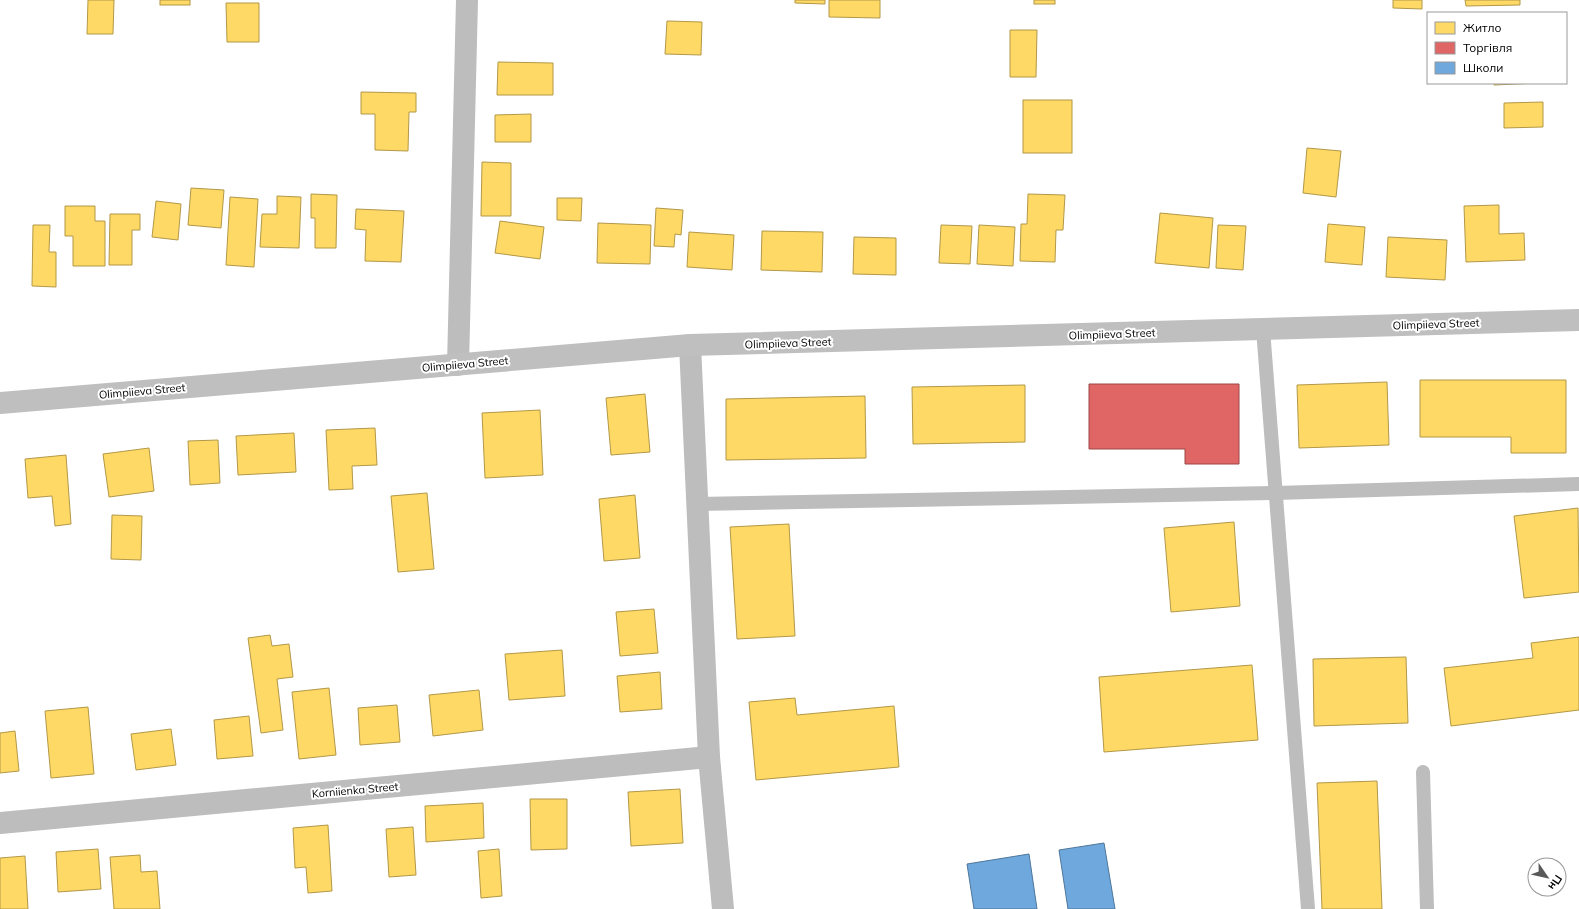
<svg xmlns="http://www.w3.org/2000/svg" width="1579" height="909" viewBox="0 0 1579 909" font-family="Mulish,sans-serif">
	<rect width="100%" height="100%" fill="#fff"/>
	<g fill="#ffd966" stroke="#b29847">
		<path d="M88 0H114L113 34H87Z"/>
		<rect x="160" y="0" width="30" height="5"/>
		<path d="M795 0H825V4L795 3Z"/>
		<path d="M829 0H880V18L829 17Z"/>
		<rect x="1034" y="0" width="21" height="4"/>
		<path d="M1393 0H1422V9L1393 8Z"/>
		<path d="M1465 0H1520V5L1466 6Z"/>
		<path d="M226 3H259V42H227Z"/>
		<path d="M667 21 702 22 701 55 665 54Z"/>
		<path d="M1010 30H1037L1036 77H1010Z"/>
		<path d="M498 62 553 63V95H497Z"/>
		<path d="M1494 83H1538L1494 85Z"/>
		<path d="M361 92 416 93V112H409L408 151 375 150V114H361Z"/>
		<rect x="1023" y="100" width="49" height="53"/>
		<path d="M1543 102V127L1504 128V103Z"/>
		<path d="M531 114V142H495V115Z"/>
		<path d="M1307 148 1341 151 1336 197 1303 193Z"/>
		<path d="M482 162 511 163V216H481Z"/>
		<path d="M191 188 224 190 221 228 188 225Z"/>
		<path d="M311 194 337 195 336 248H315V218H311Z"/>
		<path d="M1028 194 1065 195 1063 230H1056L1055 262 1020 261 1021 224H1027Z"/>
		<path d="M277 196 301 197 299 248 260 247 262 214H277Z"/>
		<path d="M230 197 258 199 254 267 226 265Z"/>
		<path d="M557 198H582L581 221 557 220Z"/>
		<path d="M156 201 181 204 178 240 152 237Z"/>
		<path d="M1499 205V234L1524 233 1525 260 1466 262 1464 206Z"/>
		<path d="M65 206H95V221H105V266H73V236H65Z"/>
		<path d="M656 208 683 210 681 235 675 234 674 247 654 246Z"/>
		<path d="M356 209 404 211 401 262 365 261 366 230 355 229Z"/>
		<path d="M1160 213 1213 218 1209 268 1155 263Z"/>
		<path d="M110 214H140V230H132V265H109Z"/>
		<path d="M500 221 544 227 540 259 495 253Z"/>
		<path d="M598 223 651 225 650 264 597 263Z"/>
		<path d="M1328 224 1365 227 1362 265 1325 262Z"/>
		<path d="M33 225H50L49 252H56V287L32 286Z"/>
		<path d="M941 225 972 226 970 264 939 263Z"/>
		<path d="M979 225 1015 227 1013 266 977 264Z"/>
		<path d="M1218 225 1246 226 1243 270 1216 268Z"/>
		<path d="M762 231 823 232 822 272 761 270Z"/>
		<path d="M689 232 734 235 732 270 687 267Z"/>
		<path d="M854 237 896 238V275L853 274Z"/>
		<path d="M1388 237 1447 240 1445 280 1386 277Z"/>
		<path d="M1420 380H1566V453H1511V437H1420Z"/>
		<path d="M1387 382 1389 445 1299 448 1297 385Z"/>
		<path d="M1025 385V442L913 444 912 387Z"/>
		<path d="M645 394 650 452 611 455 606 398Z"/>
		<path d="M865 396 866 458 726 460V399Z"/>
		<path d="M540 410 543 475 485 478 482 413Z"/>
		<path d="M375 428 377 465 352 466 353 489 329 490 326 430Z"/>
		<path d="M294 433 296 472 238 475 236 436Z"/>
		<path d="M218 440 220 483 190 485 188 441Z"/>
		<path d="M149 448 154 491 109 497 103 454Z"/>
		<path d="M66 455 71 524 55 526 52 496 28 498 25 459Z"/>
		<path d="M427 493 434 569 398 572 391 496Z"/>
		<path d="M635 495 640 558 604 561 599 499Z"/>
		<path d="M1578 508 1579 592 1524 598 1514 516Z"/>
		<path d="M112 515 142 516 141 560 111 559Z"/>
		<path d="M1234 522 1240 606 1171 612 1164 528Z"/>
		<path d="M789 524 795 636 737 639 730 527Z"/>
		<path d="M654 609 658 653 620 656 616 612Z"/>
		<path d="M270 635 272 646 289 644 293 677 277 679 283 730 261 733 248 638Z"/>
		<path d="M1579 637V710L1451 726 1444 668 1533 658 1531 643Z"/>
		<path d="M562 650 565 696 509 700 505 654Z"/>
		<path d="M1406 657 1408 723 1314 726 1313 659Z"/>
		<path d="M1252 665 1258 740 1104 752 1099 677Z"/>
		<path d="M660 672 662 709 620 712 617 676Z"/>
		<path d="M329 688 336 755 299 759 292 692Z"/>
		<path d="M479 690 483 730 433 736 429 695Z"/>
		<path d="M795 698 797 715 894 706 899 767 756 780 749 702Z"/>
		<path d="M397 705 400 742 360 745 358 708Z"/>
		<path d="M88 707 94 774 51 778 45 711Z"/>
		<path d="M249 716 253 756 217 759 214 720Z"/>
		<path d="M171 729 176 765 136 770 131 734Z"/>
		<path d="M15 731 19 771 0 773V733Z"/>
		<path d="M1377 781 1382 909H1322L1317 783Z"/>
		<path d="M680 789 683 843 631 846 628 792Z"/>
		<path d="M530 799H567V849L531 850Z"/>
		<path d="M483 803 484 838 426 842 425 806Z"/>
		<path d="M328 825 332 891 308 893 306 867 295 868 293 828Z"/>
		<path d="M413 827 416 875 389 877 386 829Z"/>
		<path d="M98 849 101 889 58 892 56 852Z"/>
		<path d="M499 849 502 896 481 898 478 851Z"/>
		<path d="M140 855 141 872 157 871 160 909H114L110 857Z"/>
		<path d="M25 856 28 909H0V858Z"/>
	</g>
	<path fill="#e06666" stroke="#9d4747" d="M1089 384H1239V464H1185V449H1089Z"/>
	<g fill="#6fa8dc" stroke="#4e769a">
		<path d="M1104 843 1115 909H1068L1059 850Z"/>
		<path d="M1029 854 1037 909H974L967 864Z"/>
	</g>
	<g fill="none" stroke-linecap="round" stroke-linejoin="round">
		<g stroke="#bdbdbd" stroke-width="14">
			<path d="M1263 329 1308 909"/>
			<path d="M697 504 1276 493 1579 484"/>
			<path d="M1423 772 1427 909"/>
		</g>
		<g stroke="#bdbdbd" stroke-width="22">
			<path d="M690 345 709 757 723 909"/>
			<path d="M458 365 467 0"/>
			<path d="M0 823 709 757"/>
		</g>
		<path stroke="#bfbfbf" stroke-width="22" d="M0 403 690 345 1579 320"/>
	</g>
	<g text-anchor="middle" stroke-width="4" stroke-linejoin="round" paint-order="stroke">
		<g font-size="11" fill="#000" stroke="#fff">
			<text transform="translate(1436 324) rotate(-2)" y="4">Olimpiieva Street</text>
			<text transform="translate(1112 334) rotate(-2)" y="4">Olimpiieva Street</text>
			<text transform="translate(788 343) rotate(-2)" y="4">Olimpiieva Street</text>
			<text transform="translate(465 364) rotate(-5)" y="4">Olimpiieva Street</text>
			<text transform="translate(142 391) rotate(-5)" y="4">Olimpiieva Street</text>
			<text transform="translate(355 790) rotate(-5)" y="4">Korniienka Street</text>
		</g>
	</g>
	<rect x="1427" y="12" width="140" height="72" fill="#ffffff" stroke="#999999"/>
	<rect x="1435" y="22" width="20" height="12" fill="#ffd966" stroke="#999999"/>
	<text x="1463" y="32" font-size="12" fill="#000000">Житло</text>
	<rect x="1435" y="42" width="20" height="12" fill="#e06666" stroke="#999999"/>
	<text x="1463" y="52" font-size="12" fill="#000000">Торгівля</text>
	<rect x="1435" y="62" width="20" height="12" fill="#6fa8dc" stroke="#999999"/>
	<text x="1463" y="72" font-size="12" fill="#000000">Школи</text>
	<g transform="translate(1547 877) rotate(124)"><circle r="19" fill="#ffffff" stroke="#999999"/>
	<path d="M0-3L7 15L0 10L-7 15Z" fill="#595959"/>
	<text y="-6" font-size="11" font-weight="bold" text-anchor="middle" fill="#000000">Пн</text>
	</g>
</svg>
